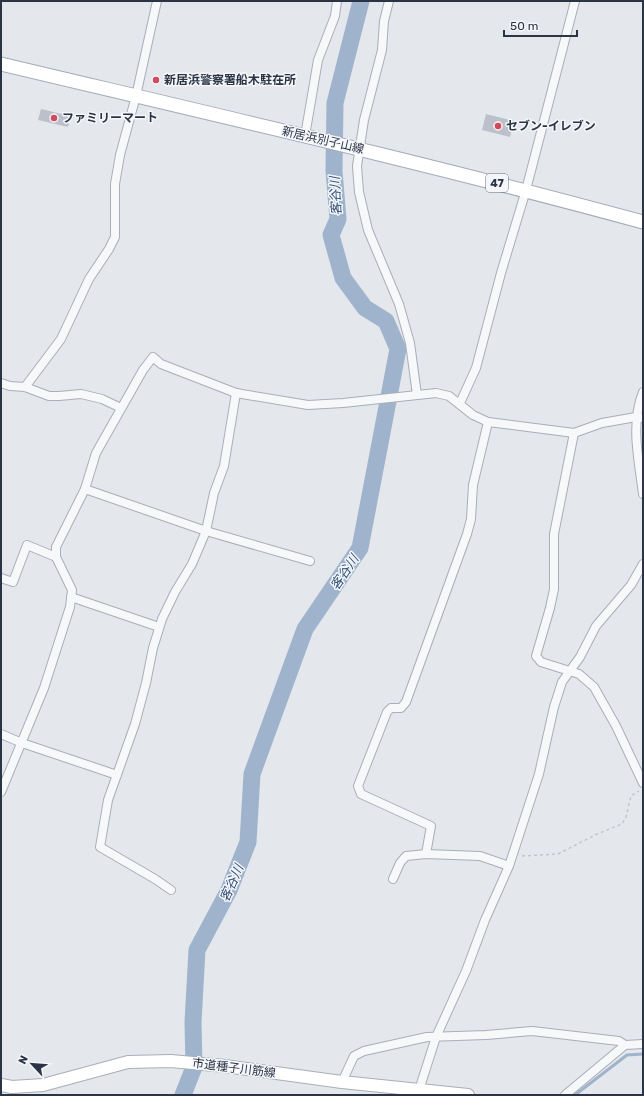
<svg xmlns="http://www.w3.org/2000/svg" width="644" height="1096" viewBox="0 0 644 1096" font-family="Rubik,'Noto Sans JP',sans-serif">
	<rect width="100%" height="100%" fill="#e4e7ec"/>
	<g fill="none" stroke-linecap="round" stroke-linejoin="round">
		<path stroke="#9fb4cc" stroke-width="3" d="M575 1095 627 1055 643 1054"/>
		<path stroke="#9fb4cc" stroke-width="17" d="M183 1095 194 1067 193 1022 197 950 229 890 248 842 252 774 305 629 360 548 398 349 386 321 365 308 343 278 331 235 338 219 334 171 335 103 361 1"/>
	</g>
	<g fill="#bbc0ca">
		<path d="M41 109 70 116 68 127 38 120Z"/>
		<path d="M486 114 514 121 510 137 482 130Z"/>
	</g>
	<g fill="none" stroke-linecap="round" stroke-linejoin="round">
		<g stroke="#a9aeb7" stroke-width="10">
			<g id="street">
				<path d="M389 1 384 21 382 50 364 120 357 166 359 192 368 230 399 304 410 343 417 395"/>
				<path d="M305 136 318 60 335 16 337 1"/>
				<path d="M1 383 10 386 25 387 49 396H59L81 394 102 399 121 408"/>
				<path d="M25 387 61 339 89 279 109 249 115 237V184L120 155 136 96 157 1"/>
				<path d="M643 392C630 424 639 461 643 494"/>
				<path d="M460 403 476 368 501 273 526 190 575 1"/>
				<path d="M574 433 554 534V589L550 608 536 656 541 662 579 674 594 687 616 726 643 783"/>
				<path d="M85 489 206 531 310 561"/>
				<path d="M1 578 13 582 27 545 56 557"/>
				<path d="M71 597 159 627"/>
				<path d="M1 734 22 743 117 775"/>
				<path d="M1 792 44 688 70 607 72 590 56 557V547L85 489 96 453 143 370 153 357 161 364 236 393 308 405 343 403 436 393 449 396 473 415 488 422 574 433 602 423 636 417 643 418"/>
				<path d="M426 854 431 826 361 794 358 786 387 712 391 708H401L406 702 467 534 471 519 473 485 488 422"/>
				<path d="M393 879 400 863 406 856 426 854 480 856 509 866"/>
				<path d="M171 890 155 879 100 847 108 800 135 724 146 683 153 648 162 619 175 592 192 564 206 531 214 493 224 466 236 393"/>
				<path d="M342 1082 354 1056 364 1051 427 1037 486 1035 532 1031 619 1041 625 1045"/>
				<path d="M419 1090 436 1037 466 971 485 920 509 866 539 774 554 707 562 682 580 657 596 626 631 585 643 564"/>
				<path d="M565 1095 625 1045 643 1044"/>
			</g>
		</g>
		<g stroke="#a9aeb7" stroke-width="14">
			<path id="secondary" d="M1 1085 12 1087 43 1085 128 1062 171 1061 225 1066 342 1082 468 1095"/>
		</g>
		<g stroke="#a3abb8" stroke-width="15">
			<path id="primary" d="M1 64C216 115 430 164 643 222"/>
		</g>
		<path stroke="#c2c5cb" stroke-width="1.5" stroke-dasharray="3 3" stroke-linecap="butt" d="M522 856 558 854 597 834 622 824 626 817 631 796 639 791"/>
		<use href="#street" stroke="#f7f8fa" stroke-width="8"/>
		<use href="#secondary" stroke="#fff" stroke-width="12"/>
		<use href="#primary" stroke="#fff" stroke-width="13"/>
	</g>
	<g fill="#d1495b" stroke="#f4f6f9" stroke-width="1.5">
		<circle cx="156" cy="80" r="4"/>
		<circle cx="54" cy="118" r="4"/>
		<circle cx="498" cy="126" r="4"/>
	</g>
	<g text-anchor="middle" stroke-width="3" stroke-linejoin="round" paint-order="stroke">
		<rect fill="#f4f6f9" stroke="#676e7b" stroke-width="1" x="486" y="174" width="22" height="18" rx="3"/>
		<g font-size="11" font-weight="bold" fill="#2b3445">
			<text x="497" y="187">47</text>
		</g>
		<g font-size="12" font-weight="bold" fill="#2b3445" stroke="#f4f6f9" text-anchor="start">
			<text x="164" y="84">新居浜警察署船木駐在所</text>
			<text x="62" y="122">ファミリーマート</text>
			<text x="506" y="130">セブン-イレブン</text>
		</g>
		<g font-size="12" fill="#2b3445" stroke="#f4f6f9">
			<text transform="translate(323 140) rotate(13)" y="4">新居浜別子山線</text>
			<text transform="translate(234 1068) rotate(7)" y="4">市道種子川筋線</text>
		</g>
		<g font-size="13" font-style="italic" fill="#34527a" stroke="#f4f6f9">
			<text transform="translate(335 196) rotate(-93)" y="5">客谷川</text>
			<text transform="translate(344 572) rotate(-56)" y="5">客谷川</text>
			<text transform="translate(231 883) rotate(-66)" y="5">客谷川</text>
		</g>
	</g>
	<rect width="644" height="1096" fill="none" stroke="#2b3445" stroke-width="4"/>
	<g transform="translate(32 1064) rotate(296)" stroke="#f4f6f9" stroke-width="3" paint-order="stroke">
	<path d="M0-3L7 15L0 10L-7 15Z" fill="#2b3445"/>
	<text y="-6" font-size="11" font-weight="bold" text-anchor="middle" fill="#2b3445">N</text>
	</g>
	<path d="M504 30v6h73v-6" fill="none" stroke="#2b3445" stroke-width="2"/>
	<text x="510" y="30" font-size="12" fill="#2b3445" stroke="#f4f6f9" stroke-width="3" paint-order="stroke">50 m</text>
</svg>
